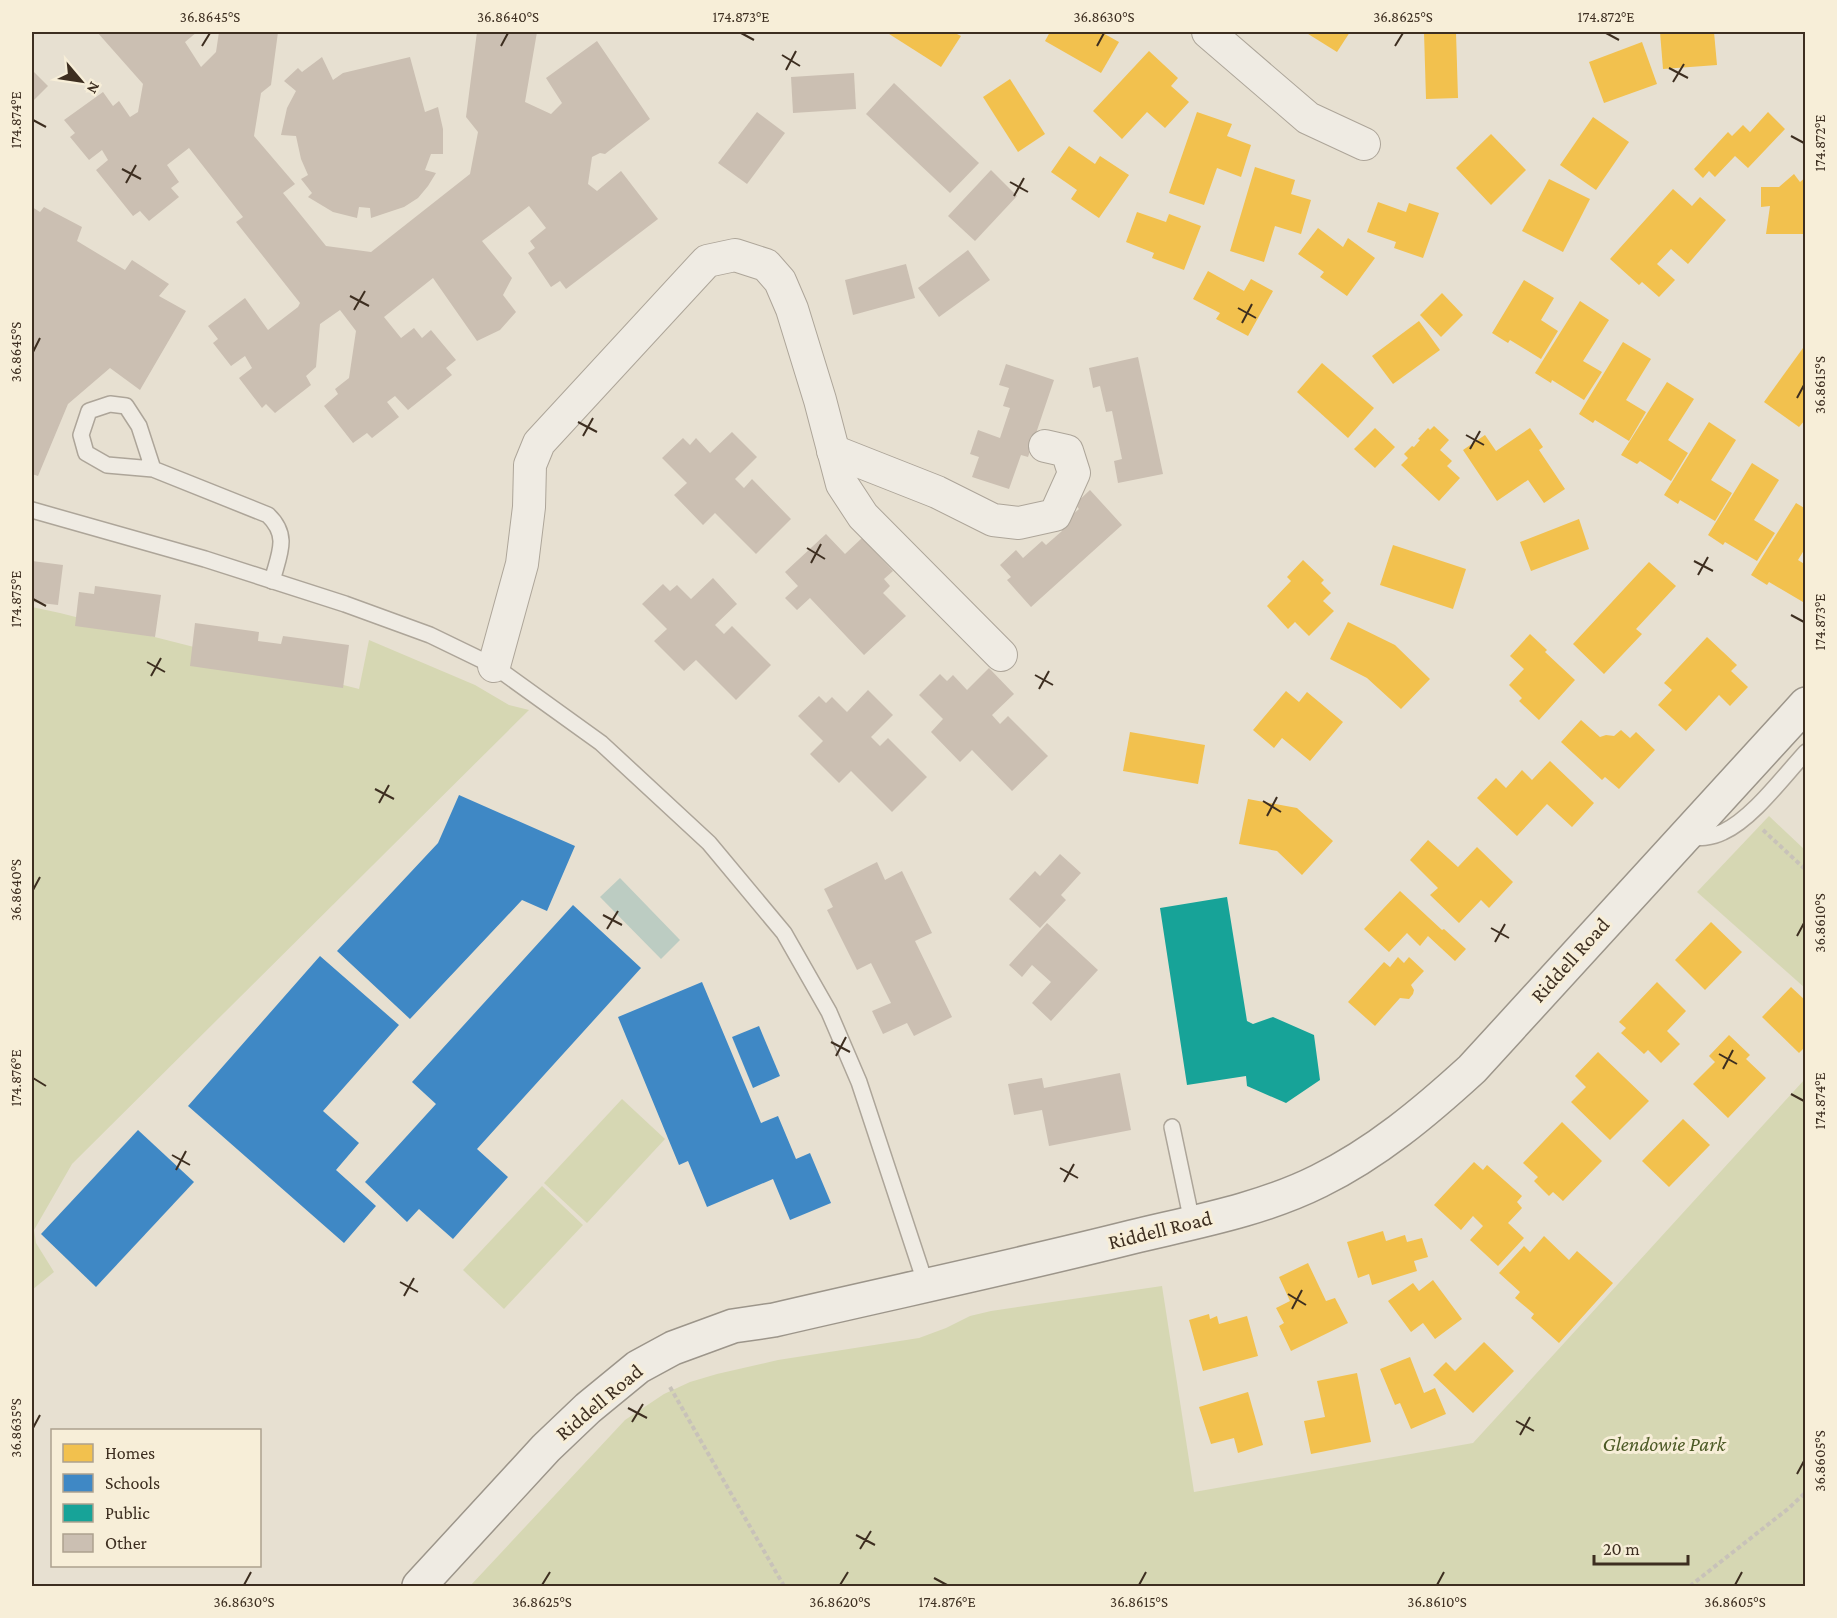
<svg xmlns="http://www.w3.org/2000/svg" width="1837" height="1618" viewBox="0 0 1837 1618" font-family="'Crimson Pro',serif">
	<rect width="100%" height="100%" fill="#e7e0d1"/>
	<g fill="#d6d7b3">
		<path d="M32 607 60 613 359 689 369 640 475 685 509 705 529 710 72 1164 34 1230 36 1243 54 1272 32 1290Z"/>
		<path d="M1769 816 1805 850V988L1697 892Z"/>
		<path d="M1805 1079V1586H470L625 1420 664 1394 690 1382 717 1374 778 1360 919 1338 946 1328 970 1316 991 1311 1162 1286 1194 1492 1473 1443Z"/>
		<path d="M622 1099 665 1139 587 1223 544 1183Z"/>
		<path d="M542 1186 583 1225 504 1309 463 1270Z"/>
	</g>
	<path fill="#bcccc2" d="M620 878 680 940 661 959 600 897Z"/>
	<g fill="#f2c14e">
		<path d="M886 32H953L961 36 941 67Z"/>
		<path d="M1050 32H1101L1119 42 1101 73 1045 41Z"/>
		<path d="M1305 32H1350L1337 52Z"/>
		<path d="M1424 32H1456L1458 98 1426 99Z"/>
		<path d="M1660 32H1714L1717 65 1663 69Z"/>
		<path d="M1642 42 1657 84 1604 103 1589 62Z"/>
		<path d="M1149 51 1178 78 1171 86 1189 102 1165 128 1147 112 1122 139 1093 111Z"/>
		<path d="M1010 79 1045 134 1018 152 983 97Z"/>
		<path d="M1197 112 1232 124 1227 136 1251 145 1241 177 1217 168 1204 205 1169 193Z"/>
		<path d="M1768 112 1785 129 1748 168 1735 156 1715 177 1709 171 1703 178 1694 169 1728 132 1732 136 1743 125 1750 132Z"/>
		<path d="M1593 117 1629 142 1596 190 1560 165Z"/>
		<path d="M1491 134 1526 170 1491 205 1456 168Z"/>
		<path d="M1069 146 1095 164 1100 156 1129 175 1099 218 1071 199 1077 190 1051 172Z"/>
		<path d="M1255 167 1295 180 1291 194 1311 200 1301 234 1275 226 1264 262 1230 251Z"/>
		<path d="M1794 174 1800 182 1806 177V234H1766L1770 206 1761 207V187H1779Z"/>
		<path d="M1549 179 1590 199 1563 252 1522 231Z"/>
		<path d="M1673 189 1692 206 1700 197 1726 220 1688 264 1671 249 1657 264 1675 280 1659 297 1642 282 1639 285 1610 259Z"/>
		<path d="M1378 202 1406 212 1409 203 1439 213 1423 258 1394 248 1396 242 1367 232Z"/>
		<path d="M1137 212 1166 222 1169 214 1201 226 1184 270 1152 258 1154 253 1126 242Z"/>
		<path d="M1318 228 1343 247 1348 238 1375 258 1347 296 1320 277 1324 272 1298 254Z"/>
		<path d="M1208 271 1244 291 1251 279 1273 291 1248 336 1216 319 1220 313 1193 299Z"/>
		<path d="M1524 280 1554 298 1541 320 1558 331 1541 359 1510 340 1508 343 1492 333Z"/>
		<path d="M1442 293 1463 315 1441 337 1420 315Z"/>
		<path d="M1580 301 1609 320 1583 361 1602 372 1584 400 1552 380 1551 383 1535 373Z"/>
		<path d="M1419 321 1440 350 1393 384 1372 356Z"/>
		<path d="M1623 342 1651 359 1626 400 1646 412 1629 441 1595 420 1593 423 1579 414Z"/>
		<path d="M1803 348 1806 350V419L1799 427 1764 402Z"/>
		<path d="M1322 363 1374 408 1348 438 1297 392Z"/>
		<path d="M1667 382 1694 399 1668 440 1688 453 1671 481 1640 461 1637 464 1621 455Z"/>
		<path d="M1709 422 1736 440 1711 480 1732 493 1715 521 1680 500 1678 504 1664 495Z"/>
		<path d="M1434 426 1449 440 1440 450 1452 461 1447 466 1460 478 1439 501 1401 465 1408 458 1404 454 1412 446 1414 447 1420 440 1418 439 1428 428 1430 430Z"/>
		<path d="M1375 428 1395 447 1375 468 1354 449Z"/>
		<path d="M1530 428 1543 447 1539 450 1565 489 1544 503 1528 480 1497 501 1463 450 1485 435 1496 451Z"/>
		<path d="M1752 463 1779 480 1754 520 1775 533 1757 561 1725 542 1723 545 1708 535Z"/>
		<path d="M1796 503 1806 509V547L1798 560 1806 565V599L1803 602 1769 582 1767 585 1751 575Z"/>
		<path d="M1579 519 1589 549 1531 571 1520 542Z"/>
		<path d="M1393 545 1466 569 1453 609 1380 585Z"/>
		<path d="M1303 560 1324 580 1321 583 1331 593 1323 601 1334 611 1309 636 1295 622 1288 629 1267 606 1291 581 1287 577Z"/>
		<path d="M1649 562 1676 586 1636 629 1642 634 1604 674 1573 644Z"/>
		<path d="M1348 622 1395 645 1430 679 1401 709 1367 678 1330 659Z"/>
		<path d="M1530 634 1547 650 1545 652 1575 680 1539 720 1519 701 1522 698 1509 685 1524 669 1510 656Z"/>
		<path d="M1707 637 1737 665 1731 671 1748 687 1730 706 1719 695 1686 731 1658 705 1672 690 1664 683Z"/>
		<path d="M1286 691 1299 702 1307 692 1343 722 1310 761 1282 738 1274 748 1253 730Z"/>
		<path d="M1581 720 1600 737 1606 735 1614 736 1621 730 1630 738 1636 732 1655 750 1619 789 1605 777 1602 780 1561 742Z"/>
		<path d="M1130 732 1205 745 1198 784 1123 771Z"/>
		<path d="M1550 761 1594 803 1572 827 1547 804 1517 836 1477 798 1496 778 1506 788 1522 770 1532 780Z"/>
		<path d="M1248 799 1297 808 1333 841 1302 875 1277 851 1239 844Z"/>
		<path d="M1428 840 1458 867 1477 847 1513 882 1489 908 1481 900 1459 923 1430 895 1438 888 1410 860Z"/>
		<path d="M1400 891 1442 930 1444 929 1466 949 1455 961 1428 936 1420 946 1407 933 1389 952 1364 929Z"/>
		<path d="M1711 922 1742 952 1705 990 1675 960Z"/>
		<path d="M1398 957 1404 963 1409 957 1424 971 1411 985 1414 990 1413 994 1409 999 1400 998 1375 1026 1348 1002 1384 962 1390 967Z"/>
		<path d="M1657 982 1686 1011 1667 1031 1680 1044 1661 1063 1648 1050 1644 1054 1621 1033 1626 1028 1619 1022Z"/>
		<path d="M1791 987 1806 1001V1046L1799 1053 1762 1017Z"/>
		<path d="M1729 1035 1750 1055 1746 1059 1766 1078 1728 1118 1693 1084 1715 1062 1709 1056Z"/>
		<path d="M1598 1052 1649 1101 1610 1140 1571 1102 1586 1087 1575 1076Z"/>
		<path d="M1683 1119 1710 1145 1669 1187 1642 1161Z"/>
		<path d="M1562 1122 1602 1161 1563 1201 1553 1192 1549 1196 1534 1181 1538 1177 1523 1163Z"/>
		<path d="M1474 1162 1483 1170 1487 1165 1522 1196 1517 1202 1522 1208 1508 1223 1524 1238 1498 1266 1470 1240 1483 1226 1473 1216 1461 1230 1434 1205Z"/>
		<path d="M1383 1231 1386 1241 1405 1235 1407 1242 1422 1238 1428 1257 1414 1261 1417 1271 1372 1285 1369 1274 1358 1278 1347 1242Z"/>
		<path d="M1544 1236 1569 1260 1577 1251 1613 1283 1559 1343 1531 1318 1534 1314 1515 1298 1520 1292 1499 1273 1524 1246 1530 1252Z"/>
		<path d="M1308 1263 1326 1301 1335 1298 1348 1323 1291 1351 1279 1326 1284 1323 1276 1308 1290 1301 1279 1277Z"/>
		<path d="M1433 1280 1462 1319 1435 1339 1423 1323 1411 1332 1388 1301 1413 1283 1419 1291Z"/>
		<path d="M1209 1314 1210 1319 1217 1316 1219 1324 1247 1316 1258 1356 1203 1371 1189 1320Z"/>
		<path d="M1484 1342 1514 1371 1473 1413 1433 1375 1446 1362 1455 1371Z"/>
		<path d="M1410 1357 1424 1393 1435 1388 1446 1414 1411 1429 1400 1403 1395 1405 1380 1369Z"/>
		<path d="M1357 1373 1371 1442 1311 1454 1304 1421 1325 1417 1317 1381Z"/>
		<path d="M1248 1392 1263 1445 1238 1453 1234 1438 1211 1444 1199 1407Z"/>
	</g>
	<g fill="#3f88c5">
		<path d="M459 795 575 846 547 911 522 900 410 1019 337 951 438 843Z"/>
		<path d="M573 905 641 968 477 1149 508 1177 453 1239 419 1209 407 1222 365 1182 436 1104 412 1082Z"/>
		<path d="M320 956 399 1025 323 1111 359 1143 336 1170 376 1206 344 1243 188 1106Z"/>
		<path d="M702 982 761 1123 778 1116 796 1159 810 1153 831 1203 790 1220 773 1179 707 1207 688 1161 679 1165 618 1017Z"/>
		<path d="M759 1026 780 1076 753 1088 732 1037Z"/>
		<path d="M138 1130 194 1182 96 1287 41 1234Z"/>
	</g>
	<path fill="#17a398" d="M1227 897 1247 1021 1253 1024 1273 1017 1314 1035 1320 1080 1286 1103 1247 1086 1246 1076 1187 1085 1160 908Z"/>
	<g fill="#cbbfb2">
		<path d="M97 32H197L185 42 201 67 216 52 219 32H278L271 85 261 93 254 136 295 184 283 193 326 246 371 252 470 174 478 132 466 117 477 32H537L525 102 551 114 562 103 546 78 597 41 650 119 605 154 600 153 592 157 588 184 597 191 621 171 658 219 566 289 560 281 551 287 528 253 535 248 530 241 546 228 529 206 482 241 512 278 503 295 516 312 500 330 477 341 433 278 384 317 401 338 414 328 422 338 431 330 456 360 446 368 452 375 408 410 395 396 387 402 399 417 372 438 367 433 353 443 324 406 338 394 335 389 349 378 356 331 340 310 320 324 316 367 306 376 311 385 275 413 266 404 262 408 239 378 252 368 245 356 231 366 213 343 218 339 208 326 245 298 268 330 298 307 300 303 236 222 243 217 189 148 167 165 179 182 171 188 179 197 149 221 140 211 133 216 96 170 108 160 102 150 89 160 70 137 75 133 64 120 103 92 113 106 119 101 130 117 138 112 143 84Z"/>
		<path d="M322 57 333 80 343 73 410 57 425 112 438 107 443 129V154H431L425 170 436 173 428 186 418 198 404 207 371 218 370 208 359 207 357 218 333 212 308 197 312 193 301 179 308 175 301 159 296 136 281 135 287 108 296 91 284 81 298 68 302 72Z"/>
		<path d="M32 70 48 86 32 102Z"/>
		<path d="M854 73 856 109 793 113 791 77Z"/>
		<path d="M894 83 979 163 950 193 866 114Z"/>
		<path d="M757 112 785 133 747 184 718 163Z"/>
		<path d="M991 170 1017 196 975 241 948 216Z"/>
		<path d="M32 207 40 212 44 207 82 227 77 241 125 270 132 260 169 284 159 296 186 311 140 390 110 368 68 404 38 476 32 474Z"/>
		<path d="M968 250 990 280 939 317 918 288Z"/>
		<path d="M906 264 915 298 853 315 845 280Z"/>
		<path d="M1138 357 1163 474 1118 483 1114 461 1122 459 1112 411 1106 412 1100 386 1093 388 1089 368Z"/>
		<path d="M1006 364 1054 380 1028 457 1021 455 1009 489 972 477 979 457 970 454 978 430 1000 438 1010 408 1003 406 1009 388 999 385Z"/>
		<path d="M732 432 757 457 735 479 744 488 752 479 791 519 756 554 715 513 703 525 674 495 687 483 662 458 683 438 690 445 696 438 710 453Z"/>
		<path d="M1090 490 1122 525 1031 607 1007 580 1011 577 1000 565 1016 550 1023 558 1042 541 1046 545 1062 531 1058 527 1079 509 1075 504Z"/>
		<path d="M826 534 845 554 862 538 893 571 884 579 890 586 883 593 906 616 864 655 810 598 797 610 785 598 798 586 785 572Z"/>
		<path d="M32 561 63 565 58 605 32 602Z"/>
		<path d="M713 578 737 604 715 625 724 634 732 626 771 665 736 700 696 660 684 671 654 641 667 629 642 604 663 584 670 591 677 585 691 599Z"/>
		<path d="M95 586 161 595 155 637 75 626 79 592 94 594Z"/>
		<path d="M195 623 259 632 258 641 281 644 283 636 349 645 343 688 190 666Z"/>
		<path d="M989 668 1014 694 992 715 1000 724 1008 716 1048 756 1012 791 972 750 960 762 931 732 943 719 919 695 940 674 947 681 953 675 967 690Z"/>
		<path d="M868 690 893 715 871 737 880 746 888 738 927 777 892 812 851 771 839 783 810 754 823 741 798 716 819 696 826 703 832 697 847 712Z"/>
		<path d="M1060 854 1081 873 1061 895 1066 900 1040 928 1009 899 1035 871 1040 876Z"/>
		<path d="M877 862 885 880 902 871 932 933 915 941 952 1017 914 1036 907 1023 883 1034 872 1011 891 1003 871 963 857 970 827 910 833 907 824 889Z"/>
		<path d="M1047 923 1098 970 1051 1021 1032 1003 1051 982 1032 965 1022 977 1009 965Z"/>
		<path d="M1120 1073 1131 1130 1049 1146 1042 1110 1014 1115 1008 1084 1042 1078 1044 1088Z"/>
	</g>
	<g fill="none" stroke-linecap="round" stroke-linejoin="round">
		<g stroke="#ada599" stroke-width="18">
			<g id="lane">
				<path d="M153 469 139 426 126 406 110 404 89 411 81 435 86 453 107 465 153 469 268 515C290 536 279 554 272 581"/>
				<path d="M32 510 205 559 345 604 430 635 494 666 601 743 709 843 784 933 829 1012 859 1082 926 1285"/>
				<path d="M1686 838C1699 838 1711 838 1723 832 1752 819 1783 777 1806 752"/>
				<path d="M1172 1127 1192 1222"/>
			</g>
		</g>
		<g stroke="#ada599" stroke-width="34">
			<g id="street">
				<path d="M1208 32 1308 118 1364 144"/>
				<path d="M833 451 937 492 993 520 1019 523 1055 515 1074 473 1067 451 1045 446"/>
				<path d="M494 666 522 564 529 507 530 465 539 443 707 261 735 255 766 265 780 281 792 309 820 400 842 484 863 516 1001 655"/>
			</g>
		</g>
		<g stroke="#9c958a" stroke-width="36">
			<path id="secondary" d="M419 1586 546 1448 588 1408 638 1367 673 1348 733 1326 774 1320C894 1292 1013 1267 1132 1237 1194 1222 1261 1210 1319 1181 1376 1153 1425 1112 1472 1069L1806 704"/>
		</g>
		<g stroke="#c8c2b9" stroke-width="4" stroke-dasharray="4.5 3" stroke-linecap="butt">
			<path d="M1763 830 1806 870"/>
			<path d="M670 1387 784 1586"/>
			<path d="M1690 1586 1789 1508 1806 1492"/>
		</g>
		<use href="#lane" stroke="#efebe3" stroke-width="15"/>
		<use href="#street" stroke="#efebe3" stroke-width="32"/>
		<use href="#secondary" stroke="#efebe3" stroke-width="33"/>
	</g>
	<path fill="none" stroke="#3d2e20" stroke-width="2" d="M741 33 754 40M1606 33 1619 40M202 46 210 33M501 46 508 33M1097 46 1104 33M1395 46 1403 33M782 55 800 66M1669 68 1688 78M786 70 796 51M1673 82 1684 64M33 120 46 127M1791 136 1804 143M122 169 141 179M1010 182 1028 192M126 183 136 165M1014 196 1024 178M350 296 369 306M1238 308 1256 318M354 310 365 291M1242 323 1252 304M33 352 40 338M1797 398 1804 385M578 422 597 432M1466 435 1484 445M583 436 593 418M1470 449 1480 431M807 548 825 559M1694 561 1713 571M811 563 821 544M1698 575 1708 557M33 599 46 606M1791 615 1804 622M147 662 165 672M1035 675 1053 685M151 676 161 658M1039 689 1049 671M375 789 394 799M1263 801 1281 812M379 803 389 785M1267 816 1277 797M33 890 40 877M603 915 622 925M1491 928 1509 938M607 929 618 911M1797 936 1804 923M1495 942 1505 924M831 1042 850 1052M1719 1054 1737 1064M836 1056 846 1037M1723 1069 1733 1050M33 1078 46 1086M1791 1094 1804 1101M172 1155 190 1165M1060 1168 1078 1178M176 1170 186 1151M1064 1182 1074 1164M400 1282 418 1292M1288 1294 1306 1305M404 1296 414 1278M1292 1309 1302 1290M628 1408 647 1418M1516 1421 1534 1431M632 1422 643 1404M33 1428 40 1415M1520 1435 1530 1417M1797 1474 1804 1461M856 1535 875 1545M860 1549 871 1531M934 1578 947 1585M244 1585 251 1572M542 1585 550 1572M840 1585 848 1572M1139 1585 1146 1572M1437 1585 1444 1572M1735 1585 1742 1572"/>
	<g text-anchor="middle" stroke-width="6" stroke-linejoin="round" paint-order="stroke">
		<g font-size="21" fill="#3d2e20" stroke="#f7eed8">
			<text transform="translate(1570 960) rotate(-48)" y="7">Riddell Road</text>
			<text transform="translate(1160 1230) rotate(-14)" y="7">Riddell Road</text>
			<text transform="translate(599 1402) rotate(-40)" y="7">Riddell Road</text>
		</g>
		<g font-size="21" font-style="italic" fill="#4d5a26" stroke="#f7eed8">
			<text x="1664" y="1451">Glendowie Park</text>
		</g>
	</g>
	<rect width="1837" height="1618" fill="none" stroke="#f7eed8" stroke-width="66"/>
	<rect x="51" y="1429" width="210" height="138" fill="#f7eed8" stroke="#ada18e" stroke-width="1.5"/>
	<rect x="63" y="1444" width="30" height="18" fill="#f2c14e" stroke="#ada18e" stroke-width="1.5"/>
	<text x="105" y="1459" font-size="18" fill="#3d2e20">Homes</text>
	<rect x="63" y="1474" width="30" height="18" fill="#3f88c5" stroke="#ada18e" stroke-width="1.5"/>
	<text x="105" y="1489" font-size="18" fill="#3d2e20">Schools</text>
	<rect x="63" y="1504" width="30" height="18" fill="#17a398" stroke="#ada18e" stroke-width="1.5"/>
	<text x="105" y="1519" font-size="18" fill="#3d2e20">Public</text>
	<rect x="63" y="1534" width="30" height="18" fill="#cbbfb2" stroke="#ada18e" stroke-width="1.5"/>
	<text x="105" y="1549" font-size="18" fill="#3d2e20">Other</text>
	<g transform="translate(81 81) rotate(119)" stroke="#f7eed8" stroke-width="4.5" paint-order="stroke">
	<path d="M0-4.5L10 22L0 15L-10 22Z" fill="#3d2e20"/>
	<text y="-9" font-size="16" font-weight="bold" text-anchor="middle" fill="#3d2e20">N</text>
	</g>
	<path d="M1594 1555v9h94v-9" fill="none" stroke="#3d2e20" stroke-width="3"/>
	<text x="1603" y="1555" font-size="18" fill="#3d2e20" stroke="#f7eed8" stroke-width="4.5" paint-order="stroke">20 m</text>
	<rect x="33" y="33" width="1771" height="1552" fill="none" stroke="#3d2e20" stroke-width="2"/>
	<g font-size="15" text-anchor="middle" fill="#3d2e20">
		<text x="210" y="22">36.8645°S</text>
		<text x="508" y="22">36.8640°S</text>
		<text x="741" y="22">174.873°E</text>
		<text x="1104" y="22">36.8630°S</text>
		<text x="1403" y="22">36.8625°S</text>
		<text x="1606" y="22">174.872°E</text>
		<text transform="translate(16 120) rotate(-90)" y="5">174.874°E</text>
		<text transform="translate(1820 143) rotate(-90)" y="5">174.872°E</text>
		<text transform="translate(16 352) rotate(-90)" y="5">36.8645°S</text>
		<text transform="translate(1820 385) rotate(-90)" y="5">36.8615°S</text>
		<text transform="translate(16 599) rotate(-90)" y="5">174.875°E</text>
		<text transform="translate(1820 622) rotate(-90)" y="5">174.873°E</text>
		<text transform="translate(16 890) rotate(-90)" y="5">36.8640°S</text>
		<text transform="translate(1820 923) rotate(-90)" y="5">36.8610°S</text>
		<text transform="translate(16 1078) rotate(-90)" y="5">174.876°E</text>
		<text transform="translate(1820 1101) rotate(-90)" y="5">174.874°E</text>
		<text transform="translate(16 1428) rotate(-90)" y="5">36.8635°S</text>
		<text transform="translate(1820 1461) rotate(-90)" y="5">36.8605°S</text>
		<text x="244" y="1607">36.8630°S</text>
		<text x="542" y="1607">36.8625°S</text>
		<text x="840" y="1607">36.8620°S</text>
		<text x="947" y="1607">174.876°E</text>
		<text x="1139" y="1607">36.8615°S</text>
		<text x="1437" y="1607">36.8610°S</text>
		<text x="1735" y="1607">36.8605°S</text>
	</g>
</svg>
